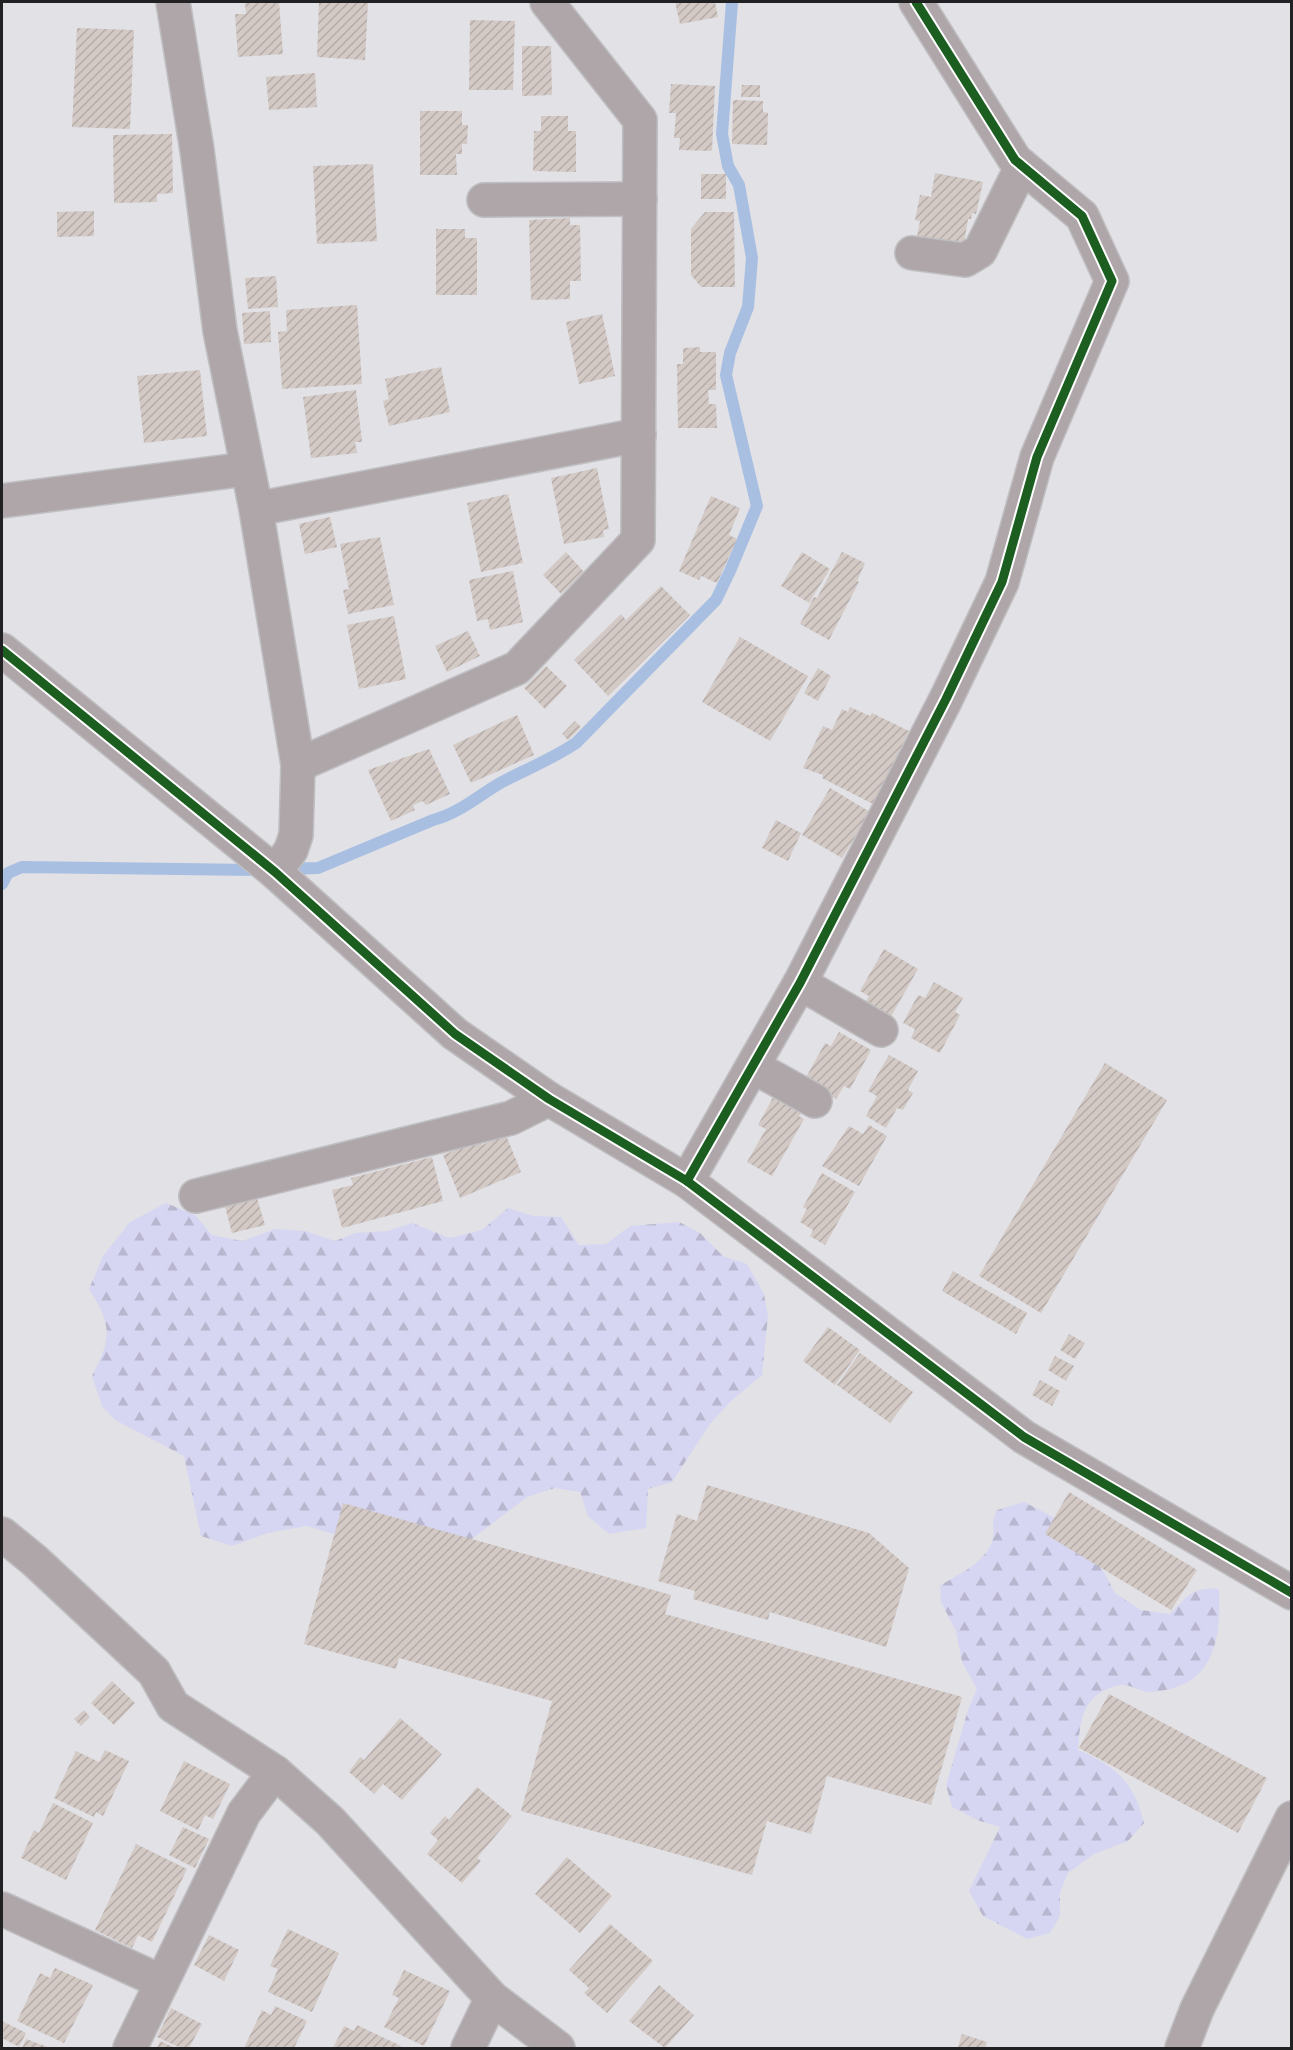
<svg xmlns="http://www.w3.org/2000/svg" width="1293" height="2050" viewBox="0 0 1293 2050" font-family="'Roboto Condensed',sans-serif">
	<defs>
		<pattern id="forest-firs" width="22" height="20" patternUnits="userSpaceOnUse" patternTransform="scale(1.5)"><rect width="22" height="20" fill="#d7d6f2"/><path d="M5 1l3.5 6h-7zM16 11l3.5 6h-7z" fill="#b8b7cf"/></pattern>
		<pattern id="building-hatch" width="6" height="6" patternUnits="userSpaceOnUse" patternTransform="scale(1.5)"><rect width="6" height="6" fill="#d3c9c5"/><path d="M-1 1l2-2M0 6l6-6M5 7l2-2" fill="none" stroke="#b5aca9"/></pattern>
	</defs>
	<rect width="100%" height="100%" fill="#e1e1e6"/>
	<g fill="url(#forest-firs)">
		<path d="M166 1203 195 1215 212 1235 242 1241 275 1229 305 1231 335 1241 355 1233 388 1231 412 1223 450 1238 482 1230 508 1208 533 1216 561 1217 579 1245 606 1244 630 1226 679 1222 700 1233 723 1256 747 1264 764 1294 768 1316 762 1375 730 1402 710 1424 672 1482 648 1489 646 1528 609 1534 588 1516 580 1492 555 1488 527 1497 452 1554 350 1539 307 1526 268 1533 232 1546 201 1536 184 1456 115 1420 102 1406 92 1376C112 1338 112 1325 89 1289L103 1256 130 1222Z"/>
		<path d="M1024 1502 1053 1517 1072 1548 1100 1565 1115 1593 1141 1610 1170 1614C1187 1597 1193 1586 1219 1589 1221 1643 1214 1687 1152 1692 1142 1693 1131 1684 1121 1685 1083 1692 1080 1719 1078 1750 1116 1766 1134 1782 1144 1823L1128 1841 1094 1854 1068 1873 1060 1892V1916L1050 1933 1027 1939 983 1916 969 1891 1000 1827 977 1820 952 1807 946 1785 968 1710 977 1689 962 1662 956 1631 941 1602 940 1586C959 1573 987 1563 993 1538 995 1526 990 1523 997 1510Z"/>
	</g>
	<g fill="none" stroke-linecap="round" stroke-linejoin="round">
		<g stroke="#a8bfe2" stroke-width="12">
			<path d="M283 869 318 868 433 820C458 814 479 795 502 782 527 769 552 759 576 743L716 600 730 571 757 506 726 375 730 353 748 307 752 258 739 185 728 166 722 134 732 2"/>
			<path d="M2 884 8 873 22 867 263 870"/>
		</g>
	</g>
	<g fill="url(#building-hatch)">
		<path d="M245 2H279L283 54 238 57 235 14H246Z"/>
		<path d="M319 2H368L365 60 317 57Z"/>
		<path d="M675 2H715L718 17 680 24Z"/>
		<path d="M470 20 515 21 513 90H469Z"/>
		<path d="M77 28 134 30 130 129 72 127Z"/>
		<path d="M522 46H551L552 95 522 96Z"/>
		<path d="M315 73 317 107 269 110 266 77Z"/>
		<path d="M671 84 715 86 712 151 679 150 680 138H674L676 113H669Z"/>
		<path d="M742 85H760V97H741Z"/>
		<path d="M733 100 763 101V112L768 113 767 145 732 144Z"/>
		<path d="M420 111H462V125H468L467 144H462V154H456L457 175H420Z"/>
		<path d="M541 116H568V131H576V172L533 171 534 131H541Z"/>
		<path d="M172 134 173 193 157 194V202L114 203 113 135Z"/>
		<path d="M373 164 377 241 317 244 313 166Z"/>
		<path d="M935 173 983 182 976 214 972 213 971 219H968L963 250 917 237 920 221 915 220 920 195 931 197Z"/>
		<rect x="701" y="174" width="25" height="25"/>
		<path d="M94 211V236L57 237V212Z"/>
		<path d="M705 212H734L735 287H701L691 275V229Z"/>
		<path d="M570 218V225H580L581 281H570V299L531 300 529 220Z"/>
		<path d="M436 229H465V238H477V295H436Z"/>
		<path d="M276 276 278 307 248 309 245 278Z"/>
		<path d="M357 305 362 384 282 389 278 332 287 331 286 310Z"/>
		<path d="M270 311 271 342 244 344 242 313Z"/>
		<path d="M602 314 615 376 579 384 566 322Z"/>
		<path d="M700 347V352H716V390H708L709 404H716L717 428H678L677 364H683V348Z"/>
		<path d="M441 367 450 412 389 426 383 401 389 399 385 379Z"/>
		<path d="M200 370 207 436 144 443 137 376Z"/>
		<path d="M356 390 362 442H355L357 453 311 458 303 397Z"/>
		<path d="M597 468 609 529 603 530 604 537 564 544 551 478Z"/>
		<path d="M508 494 523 563 481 572 467 503Z"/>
		<path d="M711 496 740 508 729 535 737 539 717 583 701 576 699 580 679 571Z"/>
		<path d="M330 517 337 547 305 554 299 524Z"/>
		<path d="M380 537 394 605 348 614 343 590 349 589 340 544Z"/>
		<path d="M566 552 584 572 561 594 543 575Z"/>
		<path d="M802 552 830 569 809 603 781 586Z"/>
		<path d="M842 552 865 563 857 581 844 575 859 582 829 640 800 624 814 597 817 598Z"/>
		<path d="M513 571 523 622 490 630 488 619 477 621 469 580Z"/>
		<path d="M661 586 690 615 608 696 574 660 621 614 626 620Z"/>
		<path d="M394 616 406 679 359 689 347 625Z"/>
		<path d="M468 631 480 656 447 672 435 646Z"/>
		<path d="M740 637 808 676 770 741 702 702Z"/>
		<path d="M546 666 567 686 545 709 524 688Z"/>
		<path d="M818 668 831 676 818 701 804 693Z"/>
		<path d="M850 707 870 716 872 713 909 731 873 804 822 778 823 775 803 768 823 726 832 730 842 709 848 712Z"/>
		<path d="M517 715 534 755 471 783 453 745Z"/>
		<path d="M575 721 581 727 568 740 562 734Z"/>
		<path d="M429 749 450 794 426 805 423 801 413 805 415 810 391 821 368 770Z"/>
		<path d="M830 788 870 812 842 858 802 835Z"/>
		<path d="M776 820 801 833 788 861 762 848Z"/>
		<path d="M884 949 918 969 889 1020 863 1006 869 996 860 991Z"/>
		<path d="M934 982 963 998 955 1012 960 1015 940 1053 911 1038 915 1029 903 1023 918 995 925 998Z"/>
		<path d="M839 1032 871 1050 850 1089 844 1086 836 1099 804 1081 825 1043 831 1046Z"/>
		<path d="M889 1055 918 1071 908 1090 913 1093 903 1110 897 1108 886 1128 866 1116 877 1096 868 1091Z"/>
		<path d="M1105 1063 1167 1100 1041 1313 979 1276Z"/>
		<path d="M776 1092 804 1108 799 1116 804 1119 772 1176 747 1162 766 1129 758 1125Z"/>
		<path d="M869 1125 887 1136 859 1186 822 1166 849 1126 863 1134Z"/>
		<path d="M506 1135 521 1172 460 1198 443 1155 480 1140 482 1145Z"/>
		<path d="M432 1157 443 1201 342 1228 332 1190 353 1185 351 1178Z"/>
		<path d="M822 1173 855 1192 825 1245 810 1236 813 1230 800 1222 807 1209 803 1207Z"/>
		<path d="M256 1195 265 1225 232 1233 224 1203Z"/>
		<path d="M953 1271 1027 1313 1016 1334 942 1291Z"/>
		<path d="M828 1327 860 1350 835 1385 803 1361Z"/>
		<path d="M1069 1334 1085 1343 1075 1359 1060 1350Z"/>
		<path d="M860 1353 913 1392 890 1423 837 1385Z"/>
		<path d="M1055 1356 1074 1366 1066 1381 1048 1370Z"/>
		<path d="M1040 1380 1060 1391 1052 1406 1032 1395Z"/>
		<path d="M707 1485 869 1533 909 1568 886 1647 770 1612 768 1620 693 1599 695 1591 658 1581 677 1514 697 1521Z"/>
		<path d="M1069 1492 1197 1570 1171 1610 1045 1534Z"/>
		<path d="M343 1503 671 1595 665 1614 962 1697 931 1805 827 1776 811 1834 767 1821 752 1875 521 1811 552 1701 399 1658 396 1669 304 1644Z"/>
		<path d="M112 1681 135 1703 114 1725 91 1703Z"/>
		<path d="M1109 1694 1267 1778 1238 1833 1079 1748Z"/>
		<path d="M84 1710 90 1717 81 1726 74 1719Z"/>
		<path d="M400 1718 442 1754 402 1800 383 1784 374 1794 349 1772 360 1757 364 1760Z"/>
		<path d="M105 1750 129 1761 103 1816 96 1812 94 1817 54 1798 76 1751 99 1762Z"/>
		<path d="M184 1761 230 1784 213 1819 205 1815 198 1830 160 1811Z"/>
		<path d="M477 1787 512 1816 477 1858 481 1861 462 1883 427 1854 438 1840 430 1833 445 1816 449 1820Z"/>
		<path d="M53 1803 93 1823 66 1880 21 1858 34 1830 39 1833Z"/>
		<path d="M183 1827 209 1839 195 1868 169 1855Z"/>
		<path d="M136 1844 187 1869 152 1942 138 1935 132 1948 95 1930Z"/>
		<path d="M567 1857 612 1896 580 1933 535 1894Z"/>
		<path d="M610 1924 653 1961 607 2013 584 1993 589 1988 569 1970Z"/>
		<path d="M288 1929 339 1953 312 2012 268 1992 278 1969 270 1966Z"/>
		<path d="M209 1935 239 1950 224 1981 194 1965Z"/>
		<path d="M55 1968 93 1985 64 2043 17 2021 40 1973 50 1978Z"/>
		<path d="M404 1970 450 1991 424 2046 384 2027 399 1998 392 1995Z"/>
		<path d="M659 1985 694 2015 665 2048 629 2021Z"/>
		<path d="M275 2006 307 2021 294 2048H244L262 2010 271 2015Z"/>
		<path d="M171 2008 202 2024 189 2048H181L157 2037Z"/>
		<path d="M2 2021 26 2033 19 2047 2 2038Z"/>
		<path d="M357 2025 401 2046 399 2048H333L344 2026 354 2031Z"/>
		<path d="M962 2034 987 2042 985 2048 958 2047Z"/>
		<path d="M26 2039 50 2048H22Z"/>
		<path d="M160 2041 176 2048H157Z"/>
	</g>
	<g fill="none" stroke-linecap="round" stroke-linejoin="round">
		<g stroke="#bfbfc2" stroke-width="36">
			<g id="minor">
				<path d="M173 2 197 150 220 331 256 509 298 765 296 835 291 850 275 872"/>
				<path d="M484 200 640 199"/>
				<path d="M912 253 965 260 980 251 1022 166"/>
				<path d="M2 501 246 469"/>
				<path d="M256 509 639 435"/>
				<path d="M2 650 275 872 455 1034 549 1099 687 1181 1024 1437 1292 1593"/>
				<path d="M298 765 517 668 638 540 640 120 547 2"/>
				<path d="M800 983 881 1030"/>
				<path d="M754 1067 815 1101"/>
				<path d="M687 1181 800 983 946 699 1002 582 1037 457 1112 281 1082 216 1015 160 916 2"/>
				<path d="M196 1196 511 1118 549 1099"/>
				<path d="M2 1534 34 1560 154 1672 173 1706 275 1772 330 1821 492 1998 558 2048"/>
				<path d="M2 1909 162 1982"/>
				<path d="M130 2048 244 1813 275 1772"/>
				<path d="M468 2048 492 1998"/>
				<path d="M1182 2048 1197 2009 1292 1818"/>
			</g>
		</g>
		<use href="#minor" stroke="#afa6a9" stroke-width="33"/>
		<g stroke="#fff" stroke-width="13">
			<g id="cycleway">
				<path d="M2 650 275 872 455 1034 549 1099 687 1181 1024 1437 1292 1593"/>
				<path d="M687 1181 800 983 946 699 1002 582 1037 457 1112 281 1082 216 1015 160 916 2"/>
			</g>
		</g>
		<use href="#cycleway" stroke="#1b5e20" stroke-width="9"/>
	</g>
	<rect width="1293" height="2050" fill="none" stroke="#212124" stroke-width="6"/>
</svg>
